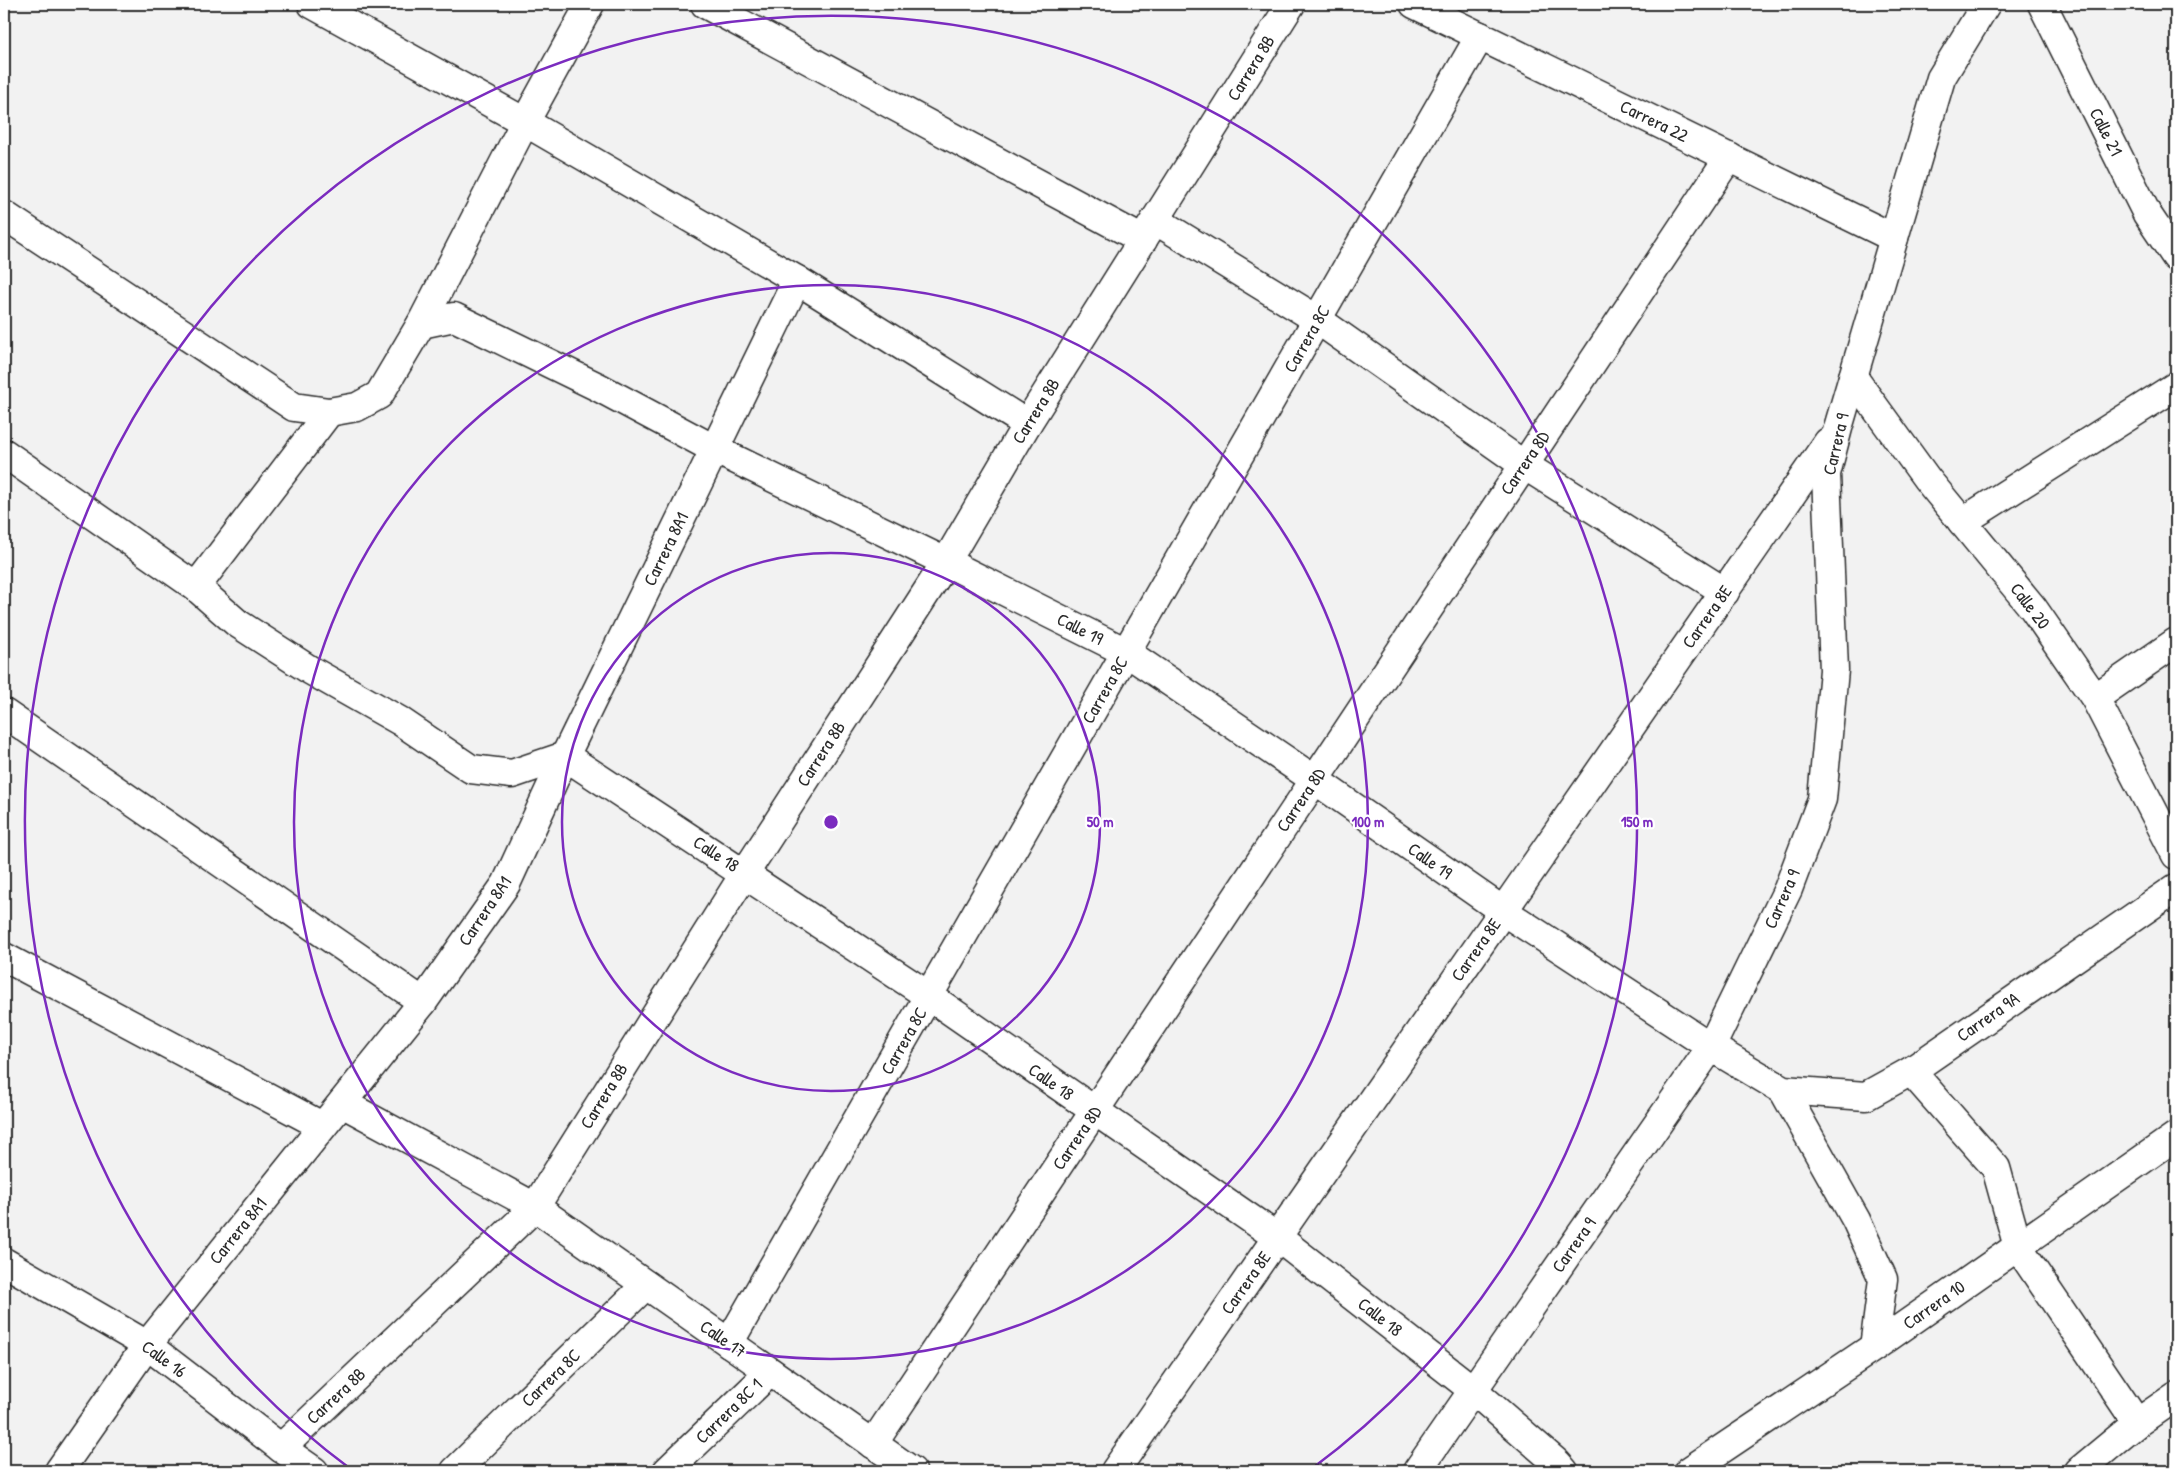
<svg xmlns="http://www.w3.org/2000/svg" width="2180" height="1475" viewBox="0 0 2180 1475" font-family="'Patrick Hand',sans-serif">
	<rect width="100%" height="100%" fill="#f2f2f2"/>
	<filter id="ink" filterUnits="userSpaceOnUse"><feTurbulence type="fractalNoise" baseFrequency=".02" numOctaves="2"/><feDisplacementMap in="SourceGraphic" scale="10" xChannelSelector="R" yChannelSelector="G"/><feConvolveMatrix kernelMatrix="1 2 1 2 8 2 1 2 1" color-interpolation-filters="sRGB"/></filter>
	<g filter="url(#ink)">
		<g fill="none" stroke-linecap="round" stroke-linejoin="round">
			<g stroke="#2b2b2b" stroke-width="31">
				<g id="minor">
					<path d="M312 4 525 122 797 280 1027 424"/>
					<path d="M705 4 1143 240"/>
					<path d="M1414 4 1894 238"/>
					<path d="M2042 4 2147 214 2176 257"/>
					<path d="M4 215 294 407 329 412 357 407 379 395 421 324 525 122 590 4"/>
					<path d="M1155 220 1318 320 1524 465 1725 592"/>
					<path d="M421 324 454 317 485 332 598 387 714 449 946 562 1126 652 1315 780 1503 911 1711 1047 1783 1090 1866 1096 1911 1071 2176 888"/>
					<path d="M1853 377 1927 479 2033 608 2095 698 2176 855"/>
					<path d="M4 453 196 587 237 623 310 670 400 721 471 769 512 774 565 756 929 996 1277 1237 1473 1390 1557 1463 1564 1471"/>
					<path d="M1962 522 2176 386"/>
					<path d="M196 587 329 412"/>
					<path d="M2095 698 2176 642"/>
					<path d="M4 713 423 1002"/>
					<path d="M4 957 322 1126"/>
					<path d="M1911 1071 1996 1168 2018 1247 2137 1423"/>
					<path d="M1783 1090 1856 1220 1883 1279 1874 1347"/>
					<path d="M342 1103 535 1207 912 1471"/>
					<path d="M4 1262 147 1345 281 1448 314 1471"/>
					<path d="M729 1343 1480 36"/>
					<path d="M873 1444 1729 157"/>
					<path d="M281 1448 535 1207 745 873 946 562 1027 424 1291 4"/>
					<path d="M59 1471 147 1345 423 1002 506 884 565 756 797 280"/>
					<path d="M455 1471 646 1285"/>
					<path d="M667 1471 770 1372"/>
					<path d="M1115 1471 1828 442"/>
					<path d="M1417 1471 1711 1047 1788 889 1822 799 1834 670 1826 474 1838 428 1941 78 1986 4"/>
					<path d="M1689 1471 1874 1347 2176 1136"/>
					<path d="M2079 1471 2137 1423 2176 1396"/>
				</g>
			</g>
			<use href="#minor" stroke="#fff" stroke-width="28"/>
		</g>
	</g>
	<g fill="none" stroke="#7b2cbf" stroke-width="2.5">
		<circle cx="831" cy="822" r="269"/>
		<circle cx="831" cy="822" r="537"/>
		<path d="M352 1470A806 806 0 1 1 1310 1470"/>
	</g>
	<g text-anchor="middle" stroke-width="4.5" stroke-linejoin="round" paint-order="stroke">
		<g font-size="18" fill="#2b2b2b" stroke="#fff">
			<text transform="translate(1251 68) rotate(-58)" y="6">Carrera 8B</text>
			<text transform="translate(1654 121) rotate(26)" y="6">Carrera 22</text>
			<text transform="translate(2106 132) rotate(63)" y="6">Calle 21</text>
			<text transform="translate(1307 339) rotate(-60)" y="6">Carrera 8C</text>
			<text transform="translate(1036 411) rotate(-58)" y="6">Carrera 8B</text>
			<text transform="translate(1836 444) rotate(-77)" y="6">Carrera 9</text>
			<text transform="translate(1525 463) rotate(-56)" y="6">Carrera 8D</text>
			<text transform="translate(666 549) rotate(-64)" y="6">Carrera 8A1</text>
			<text transform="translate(2030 606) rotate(53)" y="6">Calle 20</text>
			<text transform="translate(1707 617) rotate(-55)" y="6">Carrera 8E</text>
			<text transform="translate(1080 629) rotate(27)" y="6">Calle 19</text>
			<text transform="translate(1105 690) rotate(-60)" y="6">Carrera 8C</text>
			<text transform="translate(821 754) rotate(-57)" y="6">Carrera 8B</text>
			<text transform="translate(1301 800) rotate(-56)" y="6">Carrera 8D</text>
			<text transform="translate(716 854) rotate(33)" y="6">Calle 18</text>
			<text transform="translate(1430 861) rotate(35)" y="6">Calle 19</text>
			<text transform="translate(1782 899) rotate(-66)" y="6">Carrera 9</text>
			<text transform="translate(485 911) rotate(-56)" y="6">Carrera 8A1</text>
			<text transform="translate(1476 950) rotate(-55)" y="6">Carrera 8E</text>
			<text transform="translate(1988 1017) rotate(-35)" y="6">Carrera 9A</text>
			<text transform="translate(904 1041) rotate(-60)" y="6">Carrera 8C</text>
			<text transform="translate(1051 1082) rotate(35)" y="6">Calle 18</text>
			<text transform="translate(604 1096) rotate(-58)" y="6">Carrera 8B</text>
			<text transform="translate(1077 1138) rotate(-56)" y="6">Carrera 8D</text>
			<text transform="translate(238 1231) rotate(-51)" y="6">Carrera 8A1</text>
			<text transform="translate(1574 1245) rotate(-55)" y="6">Carrera 9</text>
			<text transform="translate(1246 1283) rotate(-55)" y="6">Carrera 8E</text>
			<text transform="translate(1934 1305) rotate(-35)" y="6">Carrera 10</text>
			<text transform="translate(1380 1317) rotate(38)" y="6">Calle 18</text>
			<text transform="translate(723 1339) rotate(35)" y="6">Calle 17</text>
			<text transform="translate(164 1359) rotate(36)" y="6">Calle 16</text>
			<text transform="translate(551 1378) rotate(-44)" y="6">Carrera 8C</text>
			<text transform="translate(336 1396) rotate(-43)" y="6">Carrera 8B</text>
			<text transform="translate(729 1411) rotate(-44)" y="6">Carrera 8C 1</text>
		</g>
	</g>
	<circle cx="831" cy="822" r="8" fill="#7b2cbf" stroke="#fff" stroke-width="2.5"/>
	<g font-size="15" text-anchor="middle" font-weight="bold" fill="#7b2cbf" stroke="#fff" stroke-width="4.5" stroke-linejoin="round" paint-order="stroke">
		<text x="1100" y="827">50 m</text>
		<text x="1368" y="827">100 m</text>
		<text x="1637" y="827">150 m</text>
	</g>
	<rect width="2180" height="1475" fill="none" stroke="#fff" stroke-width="20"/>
	<rect x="10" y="10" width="2160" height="1455" fill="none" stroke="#2b2b2b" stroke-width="2" filter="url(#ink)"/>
</svg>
